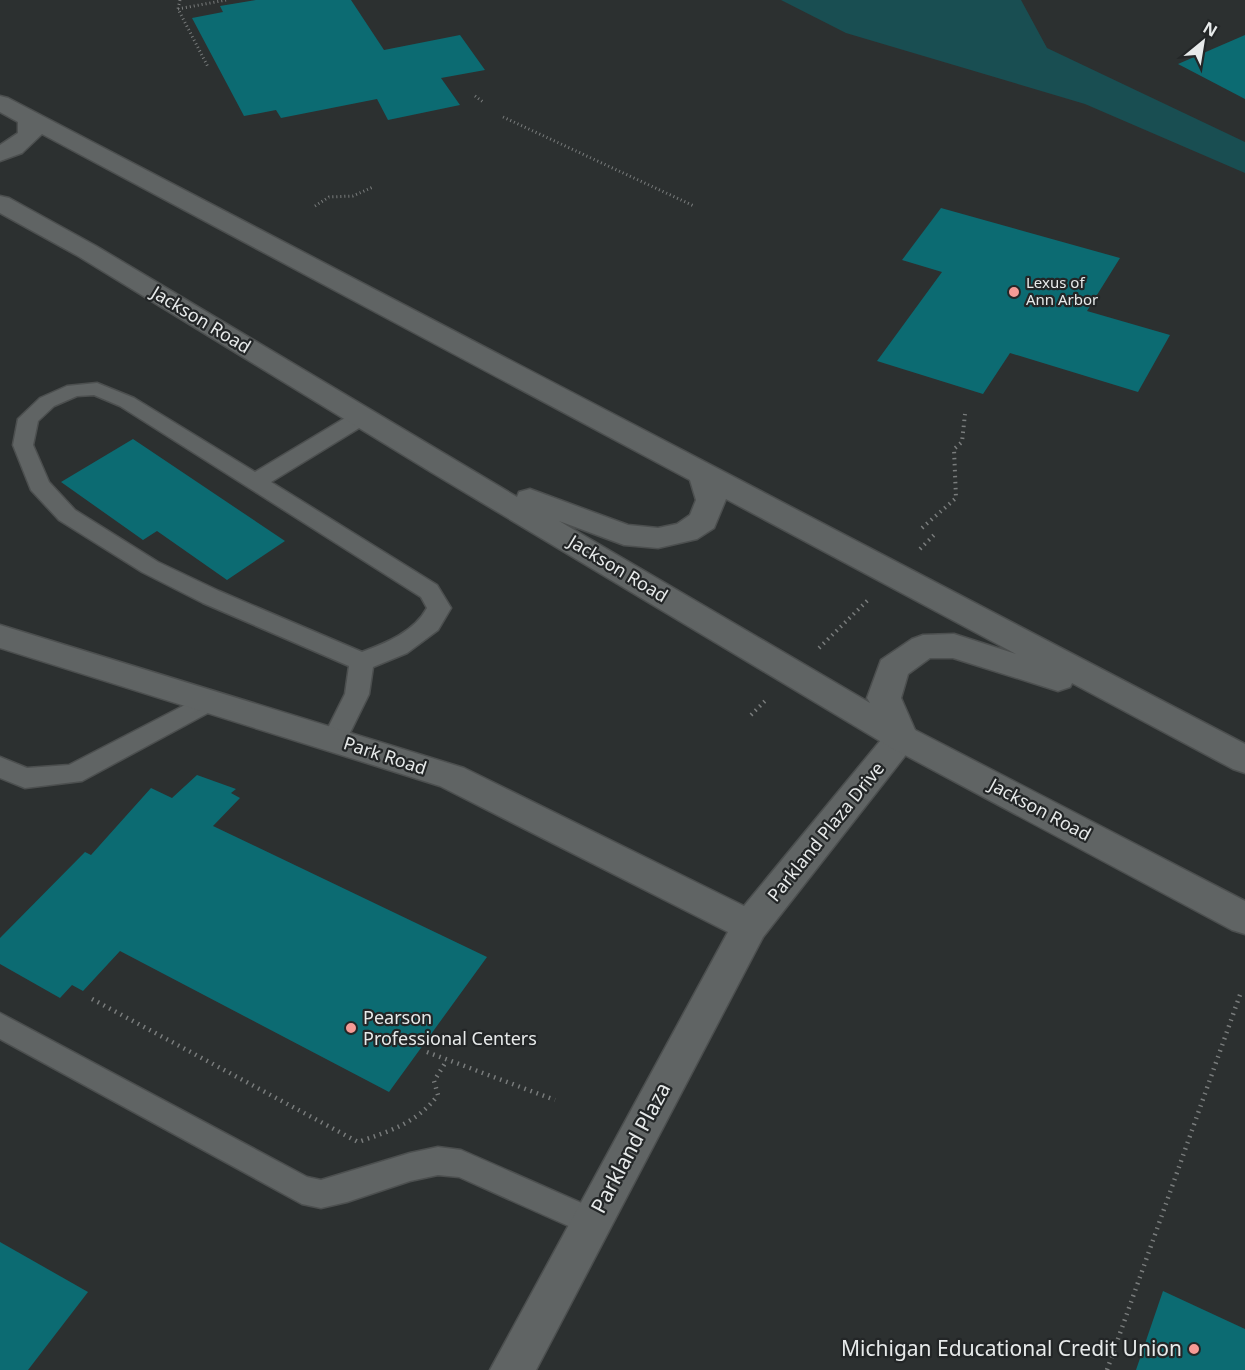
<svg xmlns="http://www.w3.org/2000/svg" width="1245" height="1370" viewBox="0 0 1245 1370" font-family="'Noto Sans',sans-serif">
	<rect width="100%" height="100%" fill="#2c3030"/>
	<path fill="#194e52" d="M781 0H1021L1047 48 1245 142V173L1085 104 846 33Z"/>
	<g fill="#0c6b72">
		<path d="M256 0H351L384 50 460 35 485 70 441 78 460 105 388 120 377 99 281 118 276 110 244 116 192 18 223 12 220 6Z"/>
		<path d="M1245 35V99L1178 64Z"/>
		<path d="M941 208 1120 258 1087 311 1170 335 1138 392 1010 353 983 394 877 361 942 272 902 260Z"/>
		<path d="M133 439 285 541 227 580 157 531 143 540 61 482Z"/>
		<path d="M197 775 236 789 231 793 240 798 213 826 487 957 389 1092 120 951 83 991 72 985 60 998 0 964V938L85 852 91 855 151 788 172 798Z"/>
		<path d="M0 1242 88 1292 28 1370H0Z"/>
		<path d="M1163 1291 1245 1329V1370H1136Z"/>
	</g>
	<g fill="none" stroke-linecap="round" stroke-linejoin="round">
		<g stroke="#4c4f4f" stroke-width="3">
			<g id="lane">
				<path d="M97 383 134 398 255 472 355 412 362 411 369 412 372 417 369 422 271 482 437 585 451 608 438 630 407 653 373 667 369 694 343 747 334 749 325 747 322 740 345 694 349 666 203 603 142 572 59 520 31 490 13 445 18 419 40 398 67 386ZM94 395 120 406 421 597 427 608C414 632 386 643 362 652L219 591 158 562 75 510 49 482 33 445 38 421 54 406 77 396Z"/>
				<path d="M210 692 219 695 222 701 219 707 82 781 25 788 0 778V757L27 768 69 765Z"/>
				<path d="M0 1013 307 1177 321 1180 410 1153 438 1147 461 1150 602 1212 606 1222 602 1232 591 1236 459 1177 438 1175 410 1181 347 1202 321 1208 302 1204 0 1039Z"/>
			</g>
		</g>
		<g stroke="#4c4f4f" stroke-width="3">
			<path id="street" d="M0 625 464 768 744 906 890 729 902 725 914 729 919 738 763 937 536 1370H490L728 932 440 786 0 648Z"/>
		</g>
		<g stroke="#4c4f4f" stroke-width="3">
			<path id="secondary" d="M0 96 8 98 1245 744V773L1233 769 1072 683 1070 687 1058 691 953 658H930L908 674 901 698 915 730 1245 901V934L1232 930 890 747 431 472 78 256 0 213V196L9 198 96 246 517 497 519 492 530 489 628 525 658 528 677 524 690 515 696 500 690 480 42 134 22 153 0 161V145L18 133V122L0 112ZM726 499 1016 654 954 634 923 635 912 639 881 660 867 698 870 703 559 521 624 545 658 548 697 539 714 528Z"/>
		</g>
		<g stroke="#797c7c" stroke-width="3" stroke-dasharray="1 3" stroke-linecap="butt">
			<path d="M180 0 178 9 208 67"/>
			<path d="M178 9 226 0"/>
			<path d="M475 96 483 102"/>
			<path d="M503 117 694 206"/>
			<path d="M315 206 329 197 353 196 373 187"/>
		</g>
		<g stroke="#797c7c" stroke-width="4" stroke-dasharray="1.5 4.5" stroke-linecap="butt">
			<path d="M922 528 956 498 954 449 962 442 965 414"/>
			<path d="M920 549 935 534"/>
			<path d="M819 648 869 599"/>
			<path d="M751 715 767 699"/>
		</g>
		<g stroke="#797c7c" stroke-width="4.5" stroke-dasharray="1.5 5" stroke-linecap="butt">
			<path d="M92 999 358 1142C390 1131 417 1123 438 1095L434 1081 447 1060"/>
			<path d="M427 1052 555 1100"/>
			<path d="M1107 1370 1241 992"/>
		</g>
		<use href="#lane" fill="#606464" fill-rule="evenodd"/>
		<use href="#street" fill="#606464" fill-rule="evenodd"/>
		<use href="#secondary" fill="#606464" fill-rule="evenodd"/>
	</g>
	<g fill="#f59b96" stroke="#232627" stroke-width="2">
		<circle cx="1014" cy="292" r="6"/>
		<circle cx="351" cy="1028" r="6"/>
		<circle cx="1194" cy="1349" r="6"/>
	</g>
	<g text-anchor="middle" stroke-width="4.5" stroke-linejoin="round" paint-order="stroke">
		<g font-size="15" fill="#e7eaea" stroke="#232627" text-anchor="start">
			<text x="1026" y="288">Lexus of<tspan x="1026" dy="17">Ann Arbor</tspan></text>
		</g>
		<g font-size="18" fill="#e7eaea" stroke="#232627">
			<text transform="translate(201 320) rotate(31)" y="6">Jackson Road</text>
			<text transform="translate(618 569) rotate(31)" y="6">Jackson Road</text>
			<text transform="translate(385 756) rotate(18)" y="6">Park Road</text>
			<text transform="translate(1040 810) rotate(28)" y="6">Jackson Road</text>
			<text transform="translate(826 832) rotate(-51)" y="6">Parkland Plaza Drive</text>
		</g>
		<g font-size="18" fill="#e7eaea" stroke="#232627" text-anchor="start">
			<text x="363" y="1024">Pearson<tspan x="363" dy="21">Professional Centers</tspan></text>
		</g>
		<g font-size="21" fill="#e7eaea" stroke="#232627">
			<text transform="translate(631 1148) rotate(-62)" y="7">Parkland Plaza</text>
		</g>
		<g font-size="21" fill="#e7eaea" stroke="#232627" text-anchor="end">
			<text x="1182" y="1356">Michigan Educational Credit Union</text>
		</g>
	</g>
	<g transform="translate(1203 42) rotate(30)" stroke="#232627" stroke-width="4.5" paint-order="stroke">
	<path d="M0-4.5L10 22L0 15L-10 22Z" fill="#e7eaea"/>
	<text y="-9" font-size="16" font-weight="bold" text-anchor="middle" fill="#e7eaea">N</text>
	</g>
</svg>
